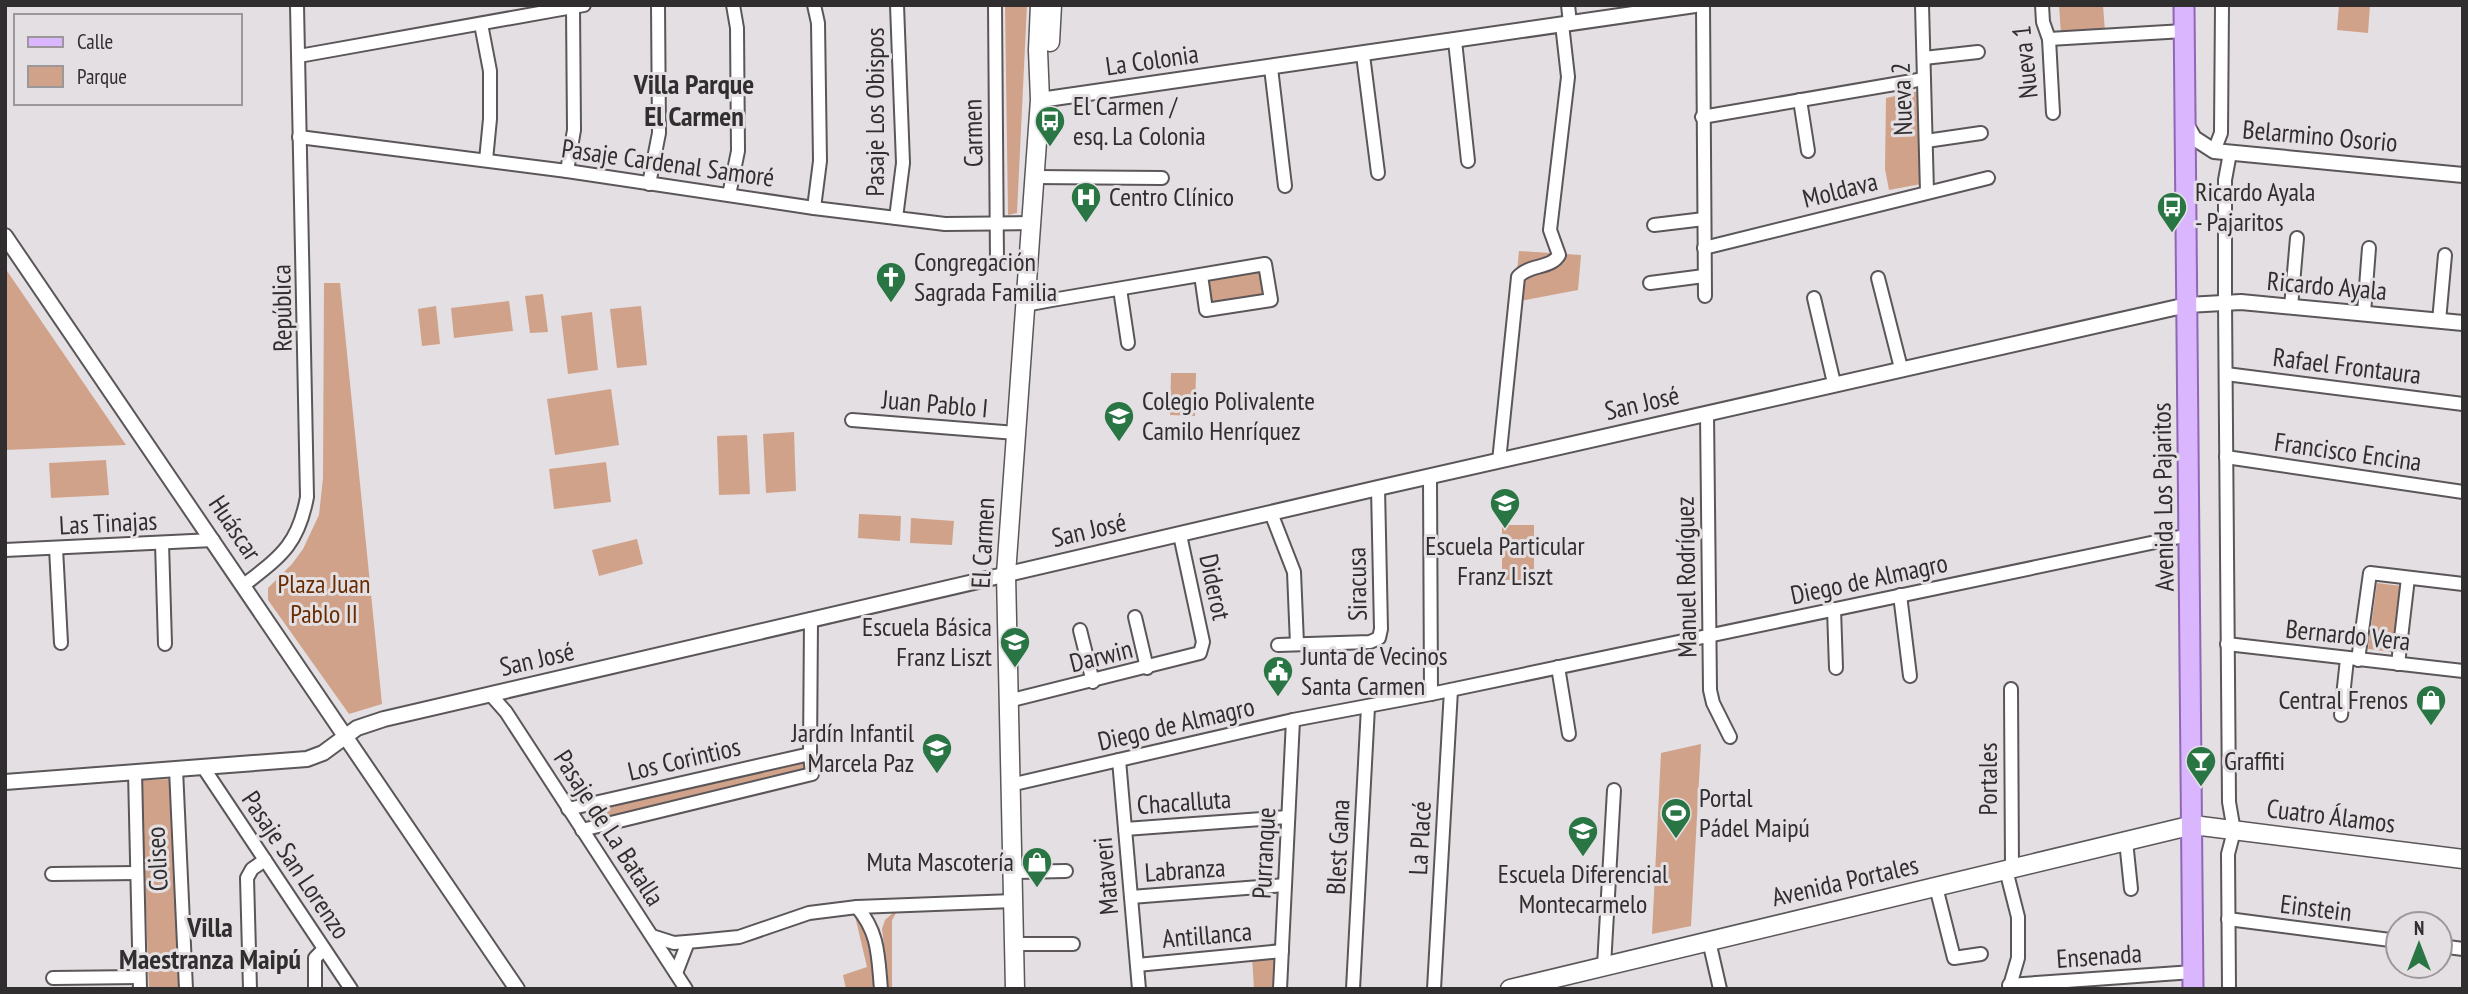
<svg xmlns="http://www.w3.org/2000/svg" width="2468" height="994" viewBox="0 0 2468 994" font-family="'PT Sans Narrow',sans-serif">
	<rect width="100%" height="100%" fill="#e4dfe2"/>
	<g fill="#d1a28a">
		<path d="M1005 5H1027L1017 213 1008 215Z"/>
		<path d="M2059 5H2103L2105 32 2061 35Z"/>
		<path d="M2339 5H2370L2368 33 2337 30Z"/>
		<path d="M1919 91 1921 184 1889 190 1885 169 1886 98Z"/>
		<path d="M1519 251 1581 255 1578 290 1514 302Z"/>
		<path d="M5 268 126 445 5 450Z"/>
		<path d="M1259 270 1263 295 1211 303 1207 279Z"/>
		<path d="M324 283H340L382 704 349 714 268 600V588L292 564 303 549 319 515 323 478Z"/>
		<path d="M543 294 548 332 530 333 525 296Z"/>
		<path d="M509 301 513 331 454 338 451 308Z"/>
		<path d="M436 306 440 344 422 346 418 309Z"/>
		<path d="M641 306 647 365 617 368 610 309Z"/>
		<path d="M592 312 598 370 568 374 561 316Z"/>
		<path d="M1171 373H1196L1195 416 1170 415Z"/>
		<path d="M611 389 619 445 555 455 547 399Z"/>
		<path d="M794 432 796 491 766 493 763 434Z"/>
		<path d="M747 435 750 494 719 495 717 436Z"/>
		<path d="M106 460 109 495 51 498 49 463Z"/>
		<path d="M606 462 611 502 554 509 549 469Z"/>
		<path d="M859 514 901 516 900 541 858 538Z"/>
		<path d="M911 518 954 521 952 545 910 543Z"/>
		<rect x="1502" y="525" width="32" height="55"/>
		<path d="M637 539 643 564 599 576 592 550Z"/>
		<path d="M2377 583 2401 586 2392 652 2368 649Z"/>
		<path d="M1701 744 1691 926 1652 934 1661 753Z"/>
		<path d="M803 762 805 773 589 823 587 812Z"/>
		<path d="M172 779 179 989H149L141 780Z"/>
		<path d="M894 912 896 913 892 920V989H889L882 929 885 920Z"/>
		<path d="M855 916C875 934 874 963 875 989H846L843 975 867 967Z"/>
		<path d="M1277 954 1276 989H1254L1252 957Z"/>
	</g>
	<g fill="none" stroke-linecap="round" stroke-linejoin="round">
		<g stroke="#5a5659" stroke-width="16">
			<g id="minor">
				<path d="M995 5 997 261"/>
				<path d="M1568 5 1570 23"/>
				<path d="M1703 5 1705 296"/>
				<path d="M1922 5 1927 192"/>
				<path d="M2042 5 2043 22 2049 39 2053 113"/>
				<path d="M481 24 490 71V119L486 160"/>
				<path d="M2049 39 2184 31"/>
				<path d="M1455 41 1468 161"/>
				<path d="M1363 55 1378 173"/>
				<path d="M299 56 584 5"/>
				<path d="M1924 58 1978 52"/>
				<path d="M1271 68 1285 186"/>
				<path d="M1800 100 1808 151"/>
				<path d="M1702 117 1924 79"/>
				<path d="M299 137 567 171 814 208 896 218 945 224 1031 223"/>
				<path d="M1926 141 1981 133"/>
				<path d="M2214 151 2221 133 2222 5"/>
				<path d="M567 171 574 130 573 7"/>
				<path d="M1034 177 1162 178"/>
				<path d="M649 184 659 133 658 5"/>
				<path d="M729 195 738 151 737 28 733 5"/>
				<path d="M814 208 820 161 818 23 814 5"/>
				<path d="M896 218 903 163 897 5"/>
				<path d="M1654 225 1704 219"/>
				<path d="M1704 248 1988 178"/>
				<path d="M1878 278 1901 368"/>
				<path d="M1650 283 1704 276"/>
				<path d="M1120 289 1128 343"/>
				<path d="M1814 298 1834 383"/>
				<path d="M1025 305 1052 300 1265 264 1271 300 1206 310 1201 275"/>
				<path d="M2291 307 2297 238"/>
				<path d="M2364 313 2369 248"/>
				<path d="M2439 321 2445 255"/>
				<path d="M2226 374 2463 404"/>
				<path d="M1707 413 1710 690 1713 703 1730 737"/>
				<path d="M852 420 1016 433"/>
				<path d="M2226 457 2463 492"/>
				<path d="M1499 461 1518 277C1529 264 1551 269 1559 255L1550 230 1568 77 1562 24"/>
				<path d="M1430 477 1431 694"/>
				<path d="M1271 513 1294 572 1297 644"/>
				<path d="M162 543 165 644"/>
				<path d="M56 548 61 643"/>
				<path d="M5 550 213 540"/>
				<path d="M244 585C281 556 298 545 307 497L297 5"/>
				<path d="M1900 595 1910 676"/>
				<path d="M1834 609 1836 668"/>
				<path d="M1135 617 1147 668"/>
				<path d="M1080 630 1093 682"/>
				<path d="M2227 644 2463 671"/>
				<path d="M1278 645 1370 642 1379 638 1381 629 1378 488"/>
				<path d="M2358 660 2370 573 2463 584"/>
				<path d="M2398 664 2408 578"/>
				<path d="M1558 667 1569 734"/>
				<path d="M2011 689 2012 868"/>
				<path d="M491 695 506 712 686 989"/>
				<path d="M1008 701 1200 653 1203 642 1180 535"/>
				<path d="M2341 715 2347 659"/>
				<path d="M1119 760 1139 989"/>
				<path d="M203 767 351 989"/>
				<path d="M176 769 186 989"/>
				<path d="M135 772 140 989"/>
				<path d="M1010 785 1293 720 1431 694 2189 535"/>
				<path d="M568 809 810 754"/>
				<path d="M1125 829 1288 817"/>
				<path d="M582 830 812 774 810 754 811 619"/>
				<path d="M2126 841 2131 889"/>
				<path d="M2006 870 2018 917V958L2009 989"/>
				<path d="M1012 872 1066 871"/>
				<path d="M52 874 137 873"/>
				<path d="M1936 887 1954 958 1981 954"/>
				<path d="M1131 897 1285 885"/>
				<path d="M857 907C879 933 878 956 881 989"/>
				<path d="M2228 919 2398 941"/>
				<path d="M652 936 674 943 698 941 739 937 809 913 857 907 1013 901"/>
				<path d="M1709 941 1720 989"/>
				<path d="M1014 944H1073"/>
				<path d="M2440 946 2463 949"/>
				<path d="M1137 965 1282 951"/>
				<path d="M1604 966 1614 790"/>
				<path d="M676 973 688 942"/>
				<path d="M53 978 139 977"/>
				<path d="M2009 985 2193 972"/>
				<path d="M250 989 247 878 252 869 265 860"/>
				<path d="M315 989V958L324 949"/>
				<path d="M1280 989 1293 720"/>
				<path d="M1353 989 1368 707"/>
				<path d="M1434 989 1451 690"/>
				<path d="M2229 989 2228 854 2234 831 2229 802 2225 302V180L2230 153"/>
			</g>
		</g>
		<g stroke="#5a5659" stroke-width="18">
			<g id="tertiary">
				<path d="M1040 100 1695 5"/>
				<path d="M2186 124 2194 138 2214 151 2463 175"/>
				<path d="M5 236 517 989"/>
				<path d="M5 782 307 759 323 753 357 728 384 719 1378 488 2187 305 2241 302 2463 323"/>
			</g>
		</g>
		<g stroke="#5a5659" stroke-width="21">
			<g id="secondary">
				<path d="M1050 42 1052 5"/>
				<path d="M1015 989 1006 574 1040 100 1038 50 1040 5"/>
				<path d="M1510 989 2193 825 2463 859"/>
			</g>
		</g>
		<g stroke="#8f67b6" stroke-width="23">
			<path id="primary" d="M2184 5 2193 989"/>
		</g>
		<use href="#minor" stroke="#fff" stroke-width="12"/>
		<use href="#tertiary" stroke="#fff" stroke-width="14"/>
		<use href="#secondary" stroke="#fff" stroke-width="18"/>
		<use href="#primary" stroke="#dab6ff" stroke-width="19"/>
	</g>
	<defs>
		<g id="bus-pin" transform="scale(1.575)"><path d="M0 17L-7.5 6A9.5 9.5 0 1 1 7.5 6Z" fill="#297544" stroke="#e4dfe2"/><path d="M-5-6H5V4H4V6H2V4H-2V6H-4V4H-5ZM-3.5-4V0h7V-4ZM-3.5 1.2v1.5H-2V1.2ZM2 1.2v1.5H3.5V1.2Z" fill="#fff"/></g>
		<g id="hospital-pin" transform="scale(1.575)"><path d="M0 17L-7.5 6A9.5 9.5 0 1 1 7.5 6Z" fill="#297544" stroke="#e4dfe2"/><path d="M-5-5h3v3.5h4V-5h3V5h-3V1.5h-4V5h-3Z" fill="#fff"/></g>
		<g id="church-pin" transform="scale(1.575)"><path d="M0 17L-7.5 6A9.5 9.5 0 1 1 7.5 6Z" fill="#297544" stroke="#e4dfe2"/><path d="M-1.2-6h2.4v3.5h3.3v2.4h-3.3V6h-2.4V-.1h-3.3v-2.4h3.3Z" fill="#fff"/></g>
		<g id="school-pin" transform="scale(1.575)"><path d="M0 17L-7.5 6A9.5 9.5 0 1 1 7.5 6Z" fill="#297544" stroke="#e4dfe2"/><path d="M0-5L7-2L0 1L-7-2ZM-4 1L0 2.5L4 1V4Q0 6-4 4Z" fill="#fff"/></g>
		<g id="civic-pin" transform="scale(1.575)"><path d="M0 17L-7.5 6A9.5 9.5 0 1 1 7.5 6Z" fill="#297544" stroke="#e4dfe2"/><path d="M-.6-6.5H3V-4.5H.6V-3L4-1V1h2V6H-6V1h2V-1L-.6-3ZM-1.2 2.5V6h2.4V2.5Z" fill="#fff"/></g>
		<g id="shop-pin" transform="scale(1.575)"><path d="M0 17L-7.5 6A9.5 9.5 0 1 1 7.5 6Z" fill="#297544" stroke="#e4dfe2"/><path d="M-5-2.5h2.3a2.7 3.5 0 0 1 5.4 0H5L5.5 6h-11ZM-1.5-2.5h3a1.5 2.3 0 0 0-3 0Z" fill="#fff"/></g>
		<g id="bar-pin" transform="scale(1.575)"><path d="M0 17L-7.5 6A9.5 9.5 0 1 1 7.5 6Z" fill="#297544" stroke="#e4dfe2"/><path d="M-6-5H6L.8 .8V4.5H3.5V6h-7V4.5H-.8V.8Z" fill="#fff"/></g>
		<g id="stadium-pin" transform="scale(1.575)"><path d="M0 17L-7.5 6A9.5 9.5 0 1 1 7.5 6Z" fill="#297544" stroke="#e4dfe2"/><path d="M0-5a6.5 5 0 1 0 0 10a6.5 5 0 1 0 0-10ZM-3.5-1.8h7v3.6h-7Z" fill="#fff"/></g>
	</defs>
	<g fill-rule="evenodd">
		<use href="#bus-pin" x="1050" y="121"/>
		<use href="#hospital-pin" x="1086" y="197"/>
		<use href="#bus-pin" x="2172" y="207"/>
		<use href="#church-pin" x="891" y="277"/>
		<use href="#school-pin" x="1119" y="416"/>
		<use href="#school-pin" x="1505" y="503"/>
		<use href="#school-pin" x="1015" y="642"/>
		<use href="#civic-pin" x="1278" y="671"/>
		<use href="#shop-pin" x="2431" y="700"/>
		<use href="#school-pin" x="937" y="748"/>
		<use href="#bar-pin" x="2201" y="761"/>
		<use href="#stadium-pin" x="1676" y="813"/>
		<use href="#school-pin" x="1583" y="831"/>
		<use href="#shop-pin" x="1037" y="862"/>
	</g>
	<g text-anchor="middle" stroke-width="6" stroke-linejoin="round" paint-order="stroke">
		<g font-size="26" fill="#302e2f" stroke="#e4dfe2">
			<text transform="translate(1152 60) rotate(-8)" y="9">La Colonia</text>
			<text transform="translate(2025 62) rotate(-96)" y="9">Nueva 1</text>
			<text transform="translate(1902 99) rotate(-92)" y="9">Nueva 2</text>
			<text transform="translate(875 112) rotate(-90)" y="9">Pasaje Los Obispos</text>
			<text transform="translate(973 133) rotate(-91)" y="9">Carmen</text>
			<text transform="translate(2320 136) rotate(5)" y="9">Belarmino Osorio</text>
			<text transform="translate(668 163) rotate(8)" y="9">Pasaje Cardenal Samoré</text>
			<text transform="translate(1840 190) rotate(-14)" y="9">Moldava</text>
			<text transform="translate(2327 286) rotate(5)" y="9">Ricardo Ayala</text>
			<text transform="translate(282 308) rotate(-91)" y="9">República</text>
			<text transform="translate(2347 366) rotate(7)" y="9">Rafael Frontaura</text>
			<text transform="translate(1642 403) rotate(-13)" y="9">San José</text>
			<text transform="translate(935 404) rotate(5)" y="9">Juan Pablo I</text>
			<text transform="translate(2348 452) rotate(8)" y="9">Francisco Encina</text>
			<text transform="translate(2163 497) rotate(-91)" y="9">Avenida Los Pajaritos</text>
			<text transform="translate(108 523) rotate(-3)" y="9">Las Tinajas</text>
			<text transform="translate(235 528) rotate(56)" y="9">Huáscar</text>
			<text transform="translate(1089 530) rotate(-13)" y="9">San José</text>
			<text transform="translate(983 543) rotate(-87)" y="9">El Carmen</text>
			<text transform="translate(1686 577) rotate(-91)" y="9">Manuel Rodríguez</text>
			<text transform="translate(1869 579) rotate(-12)" y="9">Diego de Almagro</text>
			<text transform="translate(1357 584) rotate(-91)" y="9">Siracusa</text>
			<text transform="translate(1215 587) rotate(78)" y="9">Diderot</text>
			<text transform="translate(2348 635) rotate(6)" y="9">Bernardo Vera</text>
			<text transform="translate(1101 656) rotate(-14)" y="9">Darwin</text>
			<text transform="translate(537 659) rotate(-13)" y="9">San José</text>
			<text transform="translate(1176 724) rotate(-13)" y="9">Diego de Almagro</text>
			<text transform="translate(684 759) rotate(-13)" y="9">Los Corintios</text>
			<text transform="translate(1988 779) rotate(-90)" y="9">Portales</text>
			<text transform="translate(1184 802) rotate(-4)" y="9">Chacalluta</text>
			<text transform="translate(2331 816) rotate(7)" y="9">Cuatro Álamos</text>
			<text transform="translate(609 828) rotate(57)" y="9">Pasaje de La Batalla</text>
			<text transform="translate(1420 838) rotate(-87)" y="9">La Placé</text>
			<text transform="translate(1338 847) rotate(-87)" y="9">Blest Gana</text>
			<text transform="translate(1264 853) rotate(-87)" y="9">Purranque</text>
			<text transform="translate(157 859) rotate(-93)" y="9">Coliseo</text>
			<text transform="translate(296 865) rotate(56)" y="9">Pasaje San Lorenzo</text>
			<text transform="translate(1185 870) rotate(-4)" y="9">Labranza</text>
			<text transform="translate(1106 876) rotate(-95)" y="9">Mataveri</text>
			<text transform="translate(1845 881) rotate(-13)" y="9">Avenida Portales</text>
			<text transform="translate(2316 908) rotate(7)" y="9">Einstein</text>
			<text transform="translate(1207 935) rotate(-5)" y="9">Antillanca</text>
			<text transform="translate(2099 956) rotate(-4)" y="9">Ensenada</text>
		</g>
		<g font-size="26" fill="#302e2f" stroke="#e4dfe2" text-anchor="start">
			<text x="1073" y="115">El Carmen /<tspan x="1073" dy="30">esq. La Colonia</tspan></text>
			<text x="2195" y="201">Ricardo Ayala<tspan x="2195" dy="30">- Pajaritos</tspan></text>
			<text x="1109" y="206">Centro Clínico</text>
			<text x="914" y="271">Congregación<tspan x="914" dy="30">Sagrada Familia</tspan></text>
			<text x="1142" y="410">Colegio Polivalente<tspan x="1142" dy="30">Camilo Henríquez</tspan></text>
			<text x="1505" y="555" text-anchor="middle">Escuela Particular<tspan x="1505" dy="30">Franz Liszt</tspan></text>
			<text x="992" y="636" text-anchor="end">Escuela Básica<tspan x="992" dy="30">Franz Liszt</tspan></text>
			<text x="1301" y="665">Junta de Vecinos<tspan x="1301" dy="30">Santa Carmen</tspan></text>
			<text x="2408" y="709" text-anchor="end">Central Frenos</text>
			<text x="914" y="742" text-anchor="end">Jardín Infantil<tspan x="914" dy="30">Marcela Paz</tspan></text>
			<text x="2224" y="770">Graffiti</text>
			<text x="1699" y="807">Portal<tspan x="1699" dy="30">Pádel Maipú</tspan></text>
			<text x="1014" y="871" text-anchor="end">Muta Mascotería</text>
			<text x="1583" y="883" text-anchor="middle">Escuela Diferencial<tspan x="1583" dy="30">Montecarmelo</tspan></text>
		</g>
		<g font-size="26" fill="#682d02" stroke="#e4dfe2">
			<text x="324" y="593">Plaza Juan<tspan x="324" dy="30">Pablo II</tspan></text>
		</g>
		<g font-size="28" font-weight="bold" fill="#302e2f" stroke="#e4dfe2">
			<text x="694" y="94">Villa Parque<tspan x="694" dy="32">El Carmen</tspan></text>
			<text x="210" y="937">Villa<tspan x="210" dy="32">Maestranza Maipú</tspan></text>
		</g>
	</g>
	<rect width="2468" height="994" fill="none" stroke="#302e2f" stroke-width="14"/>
	<rect x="14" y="14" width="228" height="91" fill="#e4dfe2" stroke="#9c989a" stroke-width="2"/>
	<rect x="28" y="37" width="35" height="10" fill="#dab6ff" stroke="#9c989a" stroke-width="2"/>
	<text x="77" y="49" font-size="21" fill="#302e2f">Calle</text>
	<rect x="28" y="66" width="35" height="21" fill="#d1a28a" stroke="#9c989a" stroke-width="2"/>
	<text x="77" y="84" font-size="21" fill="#302e2f">Parque</text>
	<g transform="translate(2419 945)"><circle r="33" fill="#e4dfe2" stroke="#9c989a" stroke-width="2"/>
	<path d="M0-5L12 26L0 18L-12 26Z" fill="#297544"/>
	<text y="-10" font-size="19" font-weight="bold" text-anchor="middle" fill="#302e2f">N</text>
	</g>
</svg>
